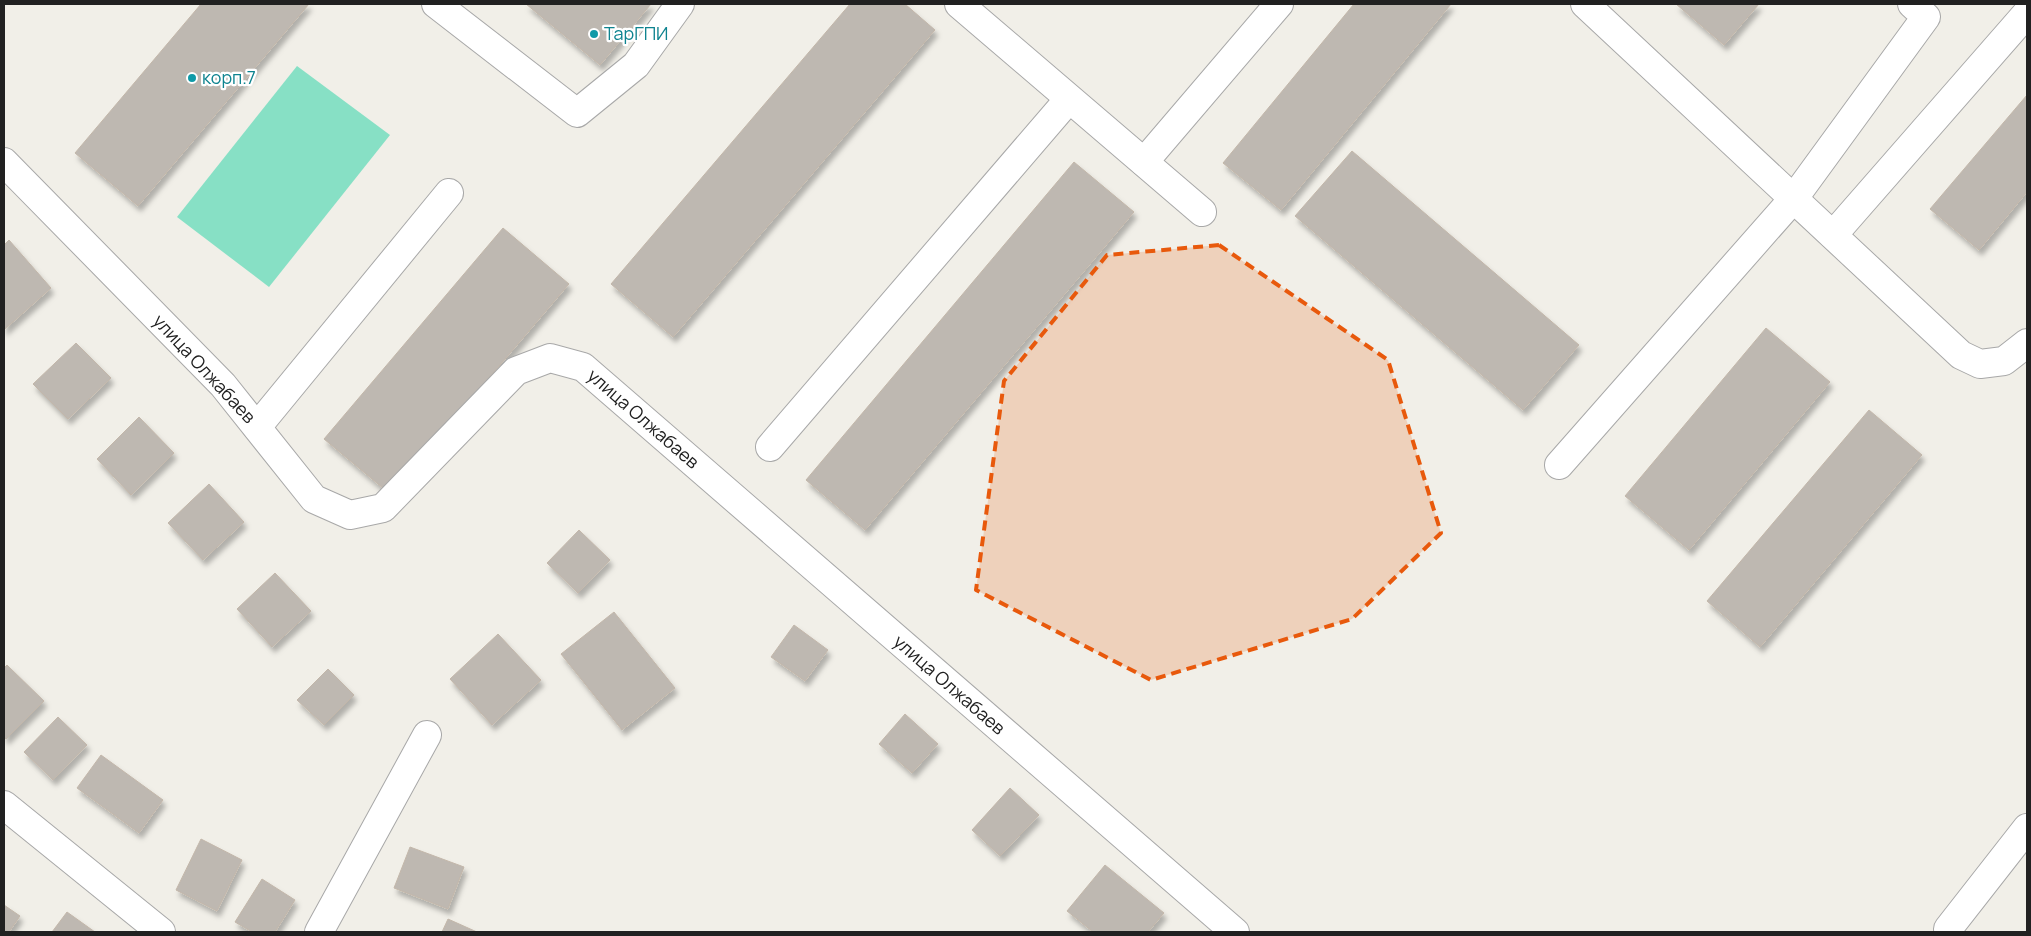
<svg xmlns="http://www.w3.org/2000/svg" width="2031" height="936" viewBox="0 0 2031 936" font-family="Manrope,sans-serif">
	<defs>
		<filter id="shadow"><feDropShadow dx="3" dy="5.5" stdDeviation="2.5" flood-color="#0004"/></filter>
	</defs>
	<rect width="100%" height="100%" fill="#f1efe8"/>
	<path fill="#87e0c5" d="M297 66 390 135 269 287 177 217Z"/>
	<g fill="#beb8b1" stroke="#c3b7aa" filter="url(#shadow)">
		<path d="M201 4H309L138 206 75 153Z"/>
		<path d="M526 4H651L600 65Z"/>
		<path d="M850 4H905L935 30 673 337 611 284Z"/>
		<path d="M1354 4H1451L1281 210 1223 163Z"/>
		<path d="M1676 4H1759L1724 45Z"/>
		<path d="M2027 95V192L1979 250 1930 209Z"/>
		<path d="M1352 151 1579 345 1523 410 1295 216Z"/>
		<path d="M1074 162 1134 212 865 530 806 480Z"/>
		<path d="M503 228 569 284 390 494 324 439Z"/>
		<path d="M9 240 51 288 4 330V245Z"/>
		<path d="M1766 328 1830 382 1689 550 1625 496Z"/>
		<path d="M76 343 111 378 68 419 33 384Z"/>
		<path d="M1869 410 1922 455 1760 647 1707 601Z"/>
		<path d="M139 417 174 453 131 495 97 459Z"/>
		<path d="M209 484 244 522 203 560 168 523Z"/>
		<path d="M579 530 610 560 578 593 547 563Z"/>
		<path d="M275 573 311 611 272 647 237 609Z"/>
		<path d="M614 612 675 688 622 730 561 654Z"/>
		<path d="M794 625 828 650 805 681 771 657Z"/>
		<path d="M498 634 541 680 492 725 450 679Z"/>
		<path d="M7 665 44 701 6 739 4 737V668Z"/>
		<path d="M328 669 354 695 324 725 297 700Z"/>
		<path d="M905 714 938 744 912 773 879 744Z"/>
		<path d="M58 717 87 745 53 780 24 752Z"/>
		<path d="M101 755 163 800 139 833 77 788Z"/>
		<path d="M1010 788 1039 815 1000 856 972 830Z"/>
		<path d="M201 839 242 860 217 911 176 890Z"/>
		<path d="M410 847 464 867 448 909 394 888Z"/>
		<path d="M1105 865 1164 913 1148 932H1093L1067 911Z"/>
		<path d="M262 879 295 900 275 932H252L235 922Z"/>
		<path d="M4 905 20 916 9 932H4Z"/>
		<path d="M67 912 95 932H52Z"/>
		<path d="M448 919 477 932H442Z"/>
	</g>
	<g fill="none" stroke-linecap="round" stroke-linejoin="round">
		<g stroke="#a8a8a8" stroke-width="30">
			<g id="minor">
				<path d="M436 4 577 113 636 65 680 4"/>
				<path d="M959 4 1202 212"/>
				<path d="M1585 4 1961 355 1980 364 2004 361 2027 343"/>
				<path d="M4 162 223 385 314 499 350 515 383 508 516 371 550 358 583 367 1235 932"/>
				<path d="M1144 162 1279 4"/>
				<path d="M1833 235 2027 13"/>
				<path d="M257 427 449 193"/>
				<path d="M770 447 1069 99"/>
				<path d="M1559 465 1794 198 1926 17 1912 4"/>
				<path d="M4 805 161 932"/>
				<path d="M1948 929 2027 828"/>
				<path d="M319 932 427 735"/>
			</g>
		</g>
		<use href="#minor" stroke="#fff" stroke-width="28"/>
	</g>
	<path fill="#e8590c" fill-opacity="0.2" stroke="#e8590c" stroke-width="4" stroke-dasharray="10 6" stroke-linejoin="round" d="M1219 245 1388 360 1441 533 1352 619 1151 680 976 590 1004 381 1107 255Z"/>
	<g fill="#0f9aa8" stroke="#fff" stroke-width="2">
		<circle cx="594" cy="34" r="5"/>
		<circle cx="192" cy="78" r="5"/>
	</g>
	<g text-anchor="middle" stroke-width="4.5" stroke-linejoin="round" paint-order="stroke">
		<g font-size="18" fill="#0d838f" stroke="#fff" text-anchor="start">
			<text x="604" y="40">ТарГПИ</text>
			<text x="202" y="84">корп.7</text>
		</g>
		<g font-size="18" fill="#212121" stroke="#fff">
			<text transform="translate(204 369) rotate(47)" y="6">улица Олжабаев</text>
			<text transform="translate(643 419) rotate(41)" y="6">улица Олжабаев</text>
			<text transform="translate(949 685) rotate(41)" y="6">улица Олжабаев</text>
		</g>
	</g>
	<rect width="2031" height="936" fill="none" stroke="#212121" stroke-width="10"/>
</svg>
